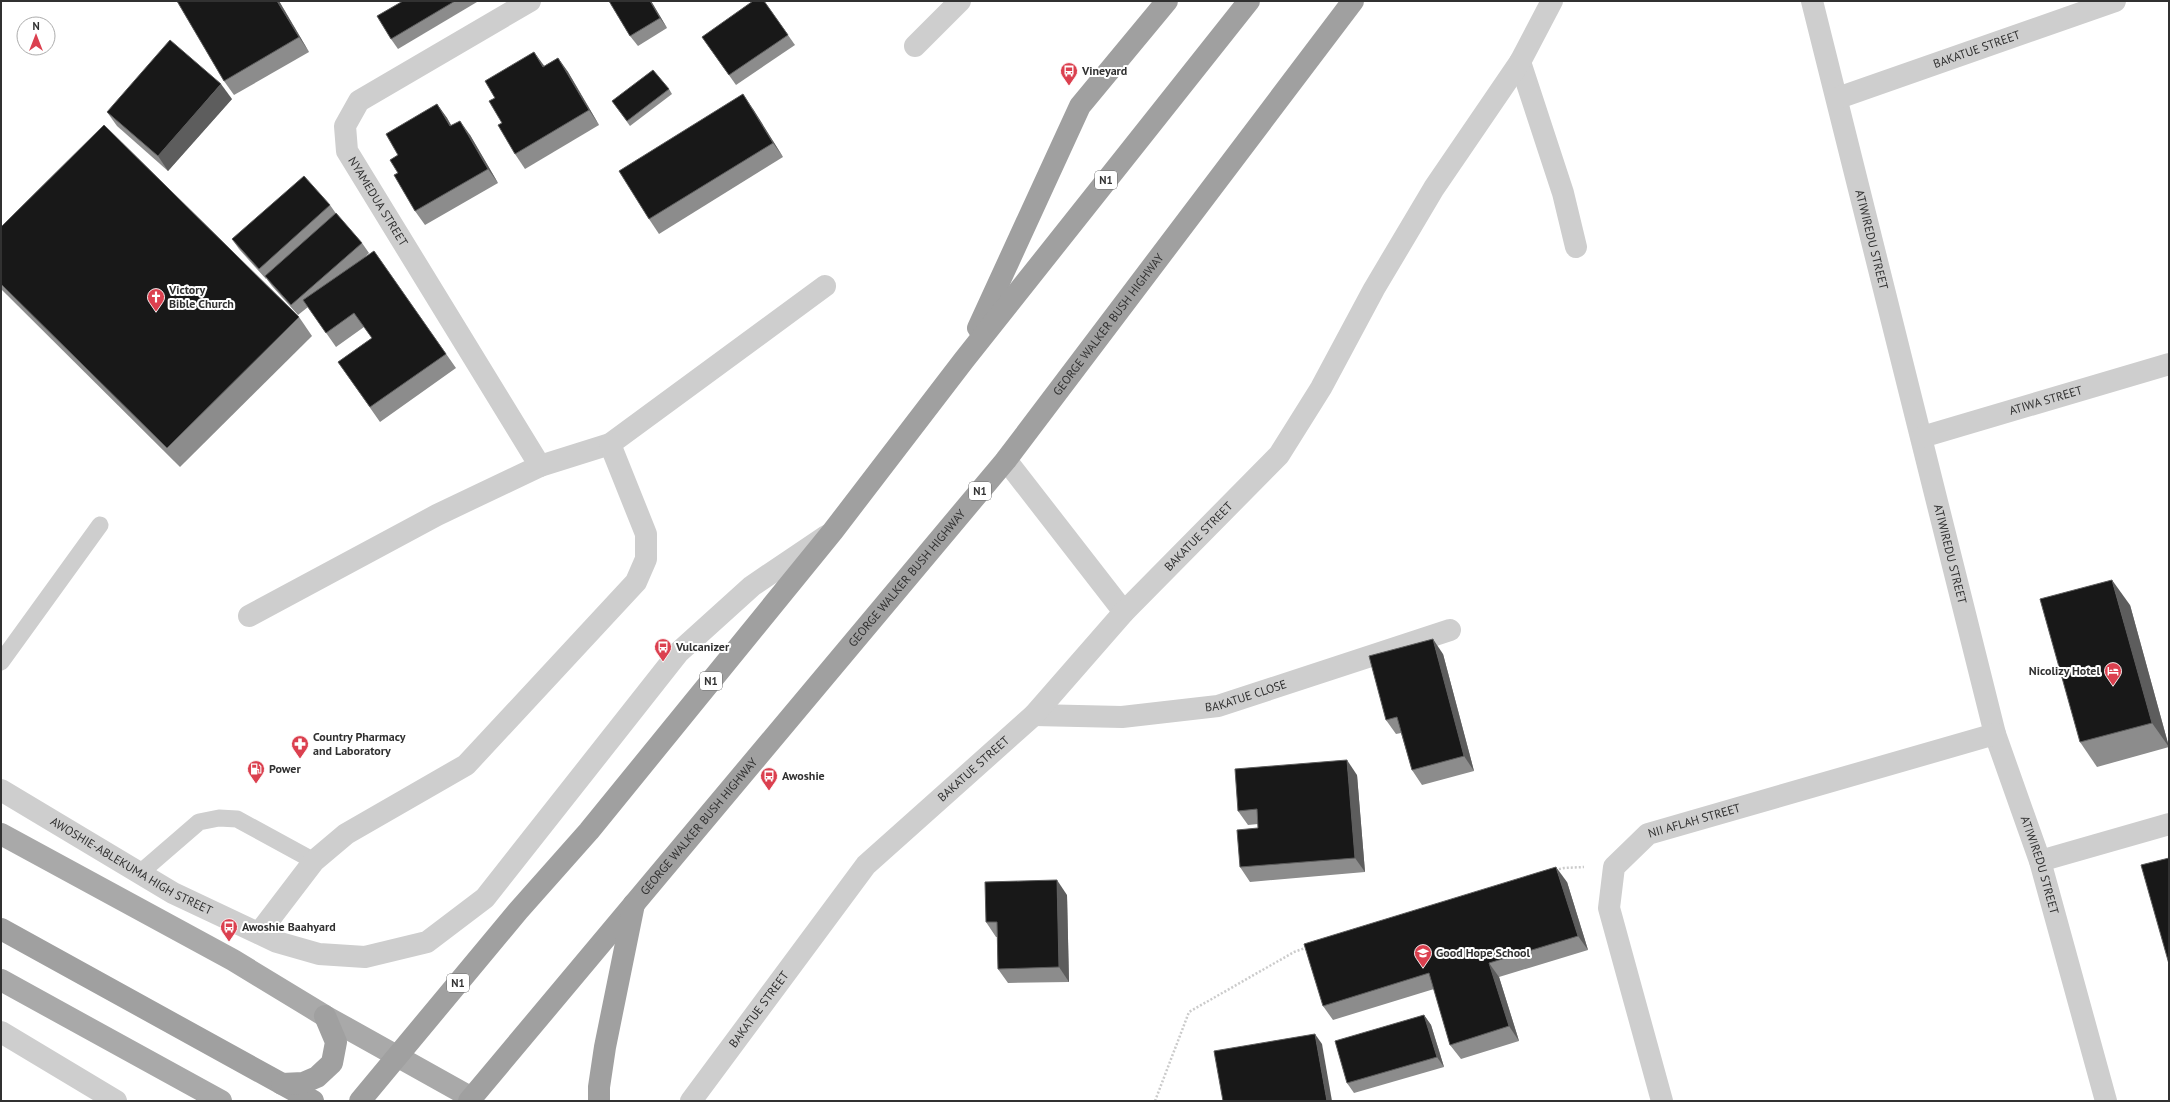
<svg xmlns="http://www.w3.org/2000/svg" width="2170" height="1102" viewBox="0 0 2170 1102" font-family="'PT Sans',sans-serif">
	<rect width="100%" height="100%" fill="#fff"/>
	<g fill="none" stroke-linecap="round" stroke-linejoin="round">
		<g stroke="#cbcbcb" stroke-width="2.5" stroke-dasharray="2 2" stroke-linecap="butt">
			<path d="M1555 870 1564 868 1584 867"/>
			<path d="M1155 1101 1189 1012 1294 952 1308 947"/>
		</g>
		<g stroke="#cecece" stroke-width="17">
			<path d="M1 662 100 525"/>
			<path d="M140 873 199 822 219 818 237 819 314 861"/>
		</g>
		<g stroke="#cecece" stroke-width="22">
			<path id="s1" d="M530 1 359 101 345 126 347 151 540 466"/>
			<path id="s2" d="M1812 1 1995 734 2040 861 2106 1101"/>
			<path d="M915 46 960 1"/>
			<path d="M1520 62 1563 193 1576 247"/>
			<path id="s3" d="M1838 98 2115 1"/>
			<path id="s4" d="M1922 437 2169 364"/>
			<path d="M1006 460 1124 612"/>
			<path d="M249 616 437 515 540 466 610 444 825 286"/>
			<path id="s5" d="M1034 715 1122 717 1218 706 1450 630"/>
			<path d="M2040 861 2169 824"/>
			<path d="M259 933 314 861 346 834 466 765 636 582 646 559V534L610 444"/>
			<path id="s6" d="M691 1101 866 865 1034 715 1124 612 1279 455 1321 388 1374 289 1434 188 1520 62 1552 1"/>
			<path id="s7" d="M1662 1101 1609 908 1614 867 1648 834 1995 734"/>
		</g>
		<g stroke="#cecece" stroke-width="22">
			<path id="s8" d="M1 790 173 893 277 942 319 954 365 957 427 942 485 898 679 652 752 586 826 536"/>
			<path d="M1 1032 116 1101"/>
		</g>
		<g stroke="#a9a9a9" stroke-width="22">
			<path d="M1 834 233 960 325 1016 472 1098"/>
			<path d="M1 980 221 1101"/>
		</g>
		<g stroke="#a0a0a0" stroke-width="22">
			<path d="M978 328 1080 106 1167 1"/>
			<path d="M1 929 313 1101"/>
			<path d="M282 1084 303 1083 317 1077 332 1063 336 1042 325 1016"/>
			<path d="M360 1101 518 911 589 831 833 531 964 360 1249 1"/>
			<path id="s9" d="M469 1101 1006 460 1353 1"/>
			<path d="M599 1101V1087L605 1047 634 904"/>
		</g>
	</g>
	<g fill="#8c8c8c">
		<path d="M177 1H279L309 52 234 95 224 81Z"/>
		<path d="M403 1H476L477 2 398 49 391 39Z"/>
		<path d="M609 1H651L667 28 638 46 630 36Z"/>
		<path d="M764 1 795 45 736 85 702 37Z"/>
		<path d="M558 58 568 72 599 125 525 169 515 154 544 66Z"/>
		<path d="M669 89 672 94 630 126 612 101Z"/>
		<path d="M232 99 168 171 117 126 107 112Z"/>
		<path d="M437 104 447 118 451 125 470 135 498 183 425 225 415 211 398 155Z"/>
		<path d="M753 109 783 157 659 234 649 219Z"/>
		<path d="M330 205 337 215 362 243 369 253 363 259 374 251 456 368 380 422 338 362 372 338 364 327 336 347 308 307 298 315 272 286 266 278V279L239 249 232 239Z"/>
		<path d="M1 227 299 317 312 336 180 467 1 289Z"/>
		<path d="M2130 605 2169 747 2097 767 2080 742Z"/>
		<path d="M1443 654 1474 771 1422 785 1412 770 1401 733 1396 734 1386 720Z"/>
		<path d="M1357 775 1365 872 1250 882 1240 867 1258 828V824L1248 825 1238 811Z"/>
		<path d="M1567 882 1588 950 1499 977 1519 1041 1461 1059 1450 1045 1434 989 1333 1020 1323 1006Z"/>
		<path d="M1067 895 1069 982 1008 983 998 969 997 937H996L986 922Z"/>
		<path d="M1424 1015 1431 1025 1444 1067 1354 1093 1347 1083Z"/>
	</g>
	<g fill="#5d5d5d">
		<path d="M277 1H279L309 52 299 37Z"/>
		<path d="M650 1H651L667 28 660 18Z"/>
		<path d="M534 52 545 67H543Z"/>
		<path d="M558 58 568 72 599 125 589 110Z"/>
		<path d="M221 84 232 99 168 171 158 156Z"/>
		<path d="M743 94 753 109 783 157 773 143Z"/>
		<path d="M437 104 447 118 460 141 450 126Z"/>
		<path d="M460 121 470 135 498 183 488 169Z"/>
		<path d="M2112 580 2130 605 2169 747 2152 723Z"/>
		<path d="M1433 639 1443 654 1474 771 1464 756Z"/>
		<path d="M1347 760 1357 775 1365 872 1355 858Z"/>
		<path d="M1556 867 1567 882 1588 950 1578 936Z"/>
		<path d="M1057 880 1067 895 1069 982 1059 967Z"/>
		<path d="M1489 963 1499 977 1519 1041 1509 1026Z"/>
		<path d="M1424 1015 1431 1025 1444 1067 1437 1057Z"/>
		<path d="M1315 1034 1322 1044 1332 1101H1327Z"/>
	</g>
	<g fill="#181818" stroke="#5d5d5d">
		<path d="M177 1H277L299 37 224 81Z"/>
		<path d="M403 1H455L391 39 377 16Z"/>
		<path d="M609 1H650L660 18 630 36Z"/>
		<path d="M753 1H764L788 35 729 75 702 37Z"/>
		<path d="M170 40 221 84 158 156 107 112Z"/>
		<path d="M534 52 543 67 558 58 589 110 515 154 498 125 502 123 489 101 495 98 485 81Z"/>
		<path d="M653 70 669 89 627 121 612 101Z"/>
		<path d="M743 94 773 143 649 219 619 171Z"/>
		<path d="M437 104 450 126 460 121 488 169 415 211 394 175 398 173 390 160 398 155 386 134Z"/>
		<path d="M104 125 299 317 167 448 1 284V227Z"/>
		<path d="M304 176 330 205 259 269 232 239Z"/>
		<path d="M336 213 362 243 291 305 265 276Z"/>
		<path d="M374 251 446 354 370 407 338 362 372 338 354 313 326 333 303 300Z"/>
		<path d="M2112 580 2152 723 2080 742 2040 599Z"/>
		<path d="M1433 639 1464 756 1412 770 1397 717 1386 720 1369 656Z"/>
		<path d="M1347 760 1355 858 1240 867 1237 830 1258 828 1257 809 1238 811 1235 769Z"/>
		<path d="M2169 858V964L2141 865Z"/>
		<path d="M1556 867 1578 936 1489 963 1509 1026 1450 1045 1429 973 1323 1006 1304 944Z"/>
		<path d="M1057 880 1059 967 998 969 997 922H986L985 882Z"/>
		<path d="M1424 1015 1437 1057 1347 1083 1335 1041Z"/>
		<path d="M1315 1034 1327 1101H1223L1214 1051Z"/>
	</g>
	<defs>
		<g id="bus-pin" transform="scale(0.9)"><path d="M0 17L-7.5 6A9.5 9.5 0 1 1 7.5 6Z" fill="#db404f" stroke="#fff"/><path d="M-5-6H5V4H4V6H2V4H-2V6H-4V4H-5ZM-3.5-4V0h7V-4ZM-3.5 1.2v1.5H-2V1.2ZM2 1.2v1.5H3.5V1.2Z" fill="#fff"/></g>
		<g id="church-pin" transform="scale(0.9)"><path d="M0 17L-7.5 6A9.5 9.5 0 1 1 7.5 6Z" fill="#db404f" stroke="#fff"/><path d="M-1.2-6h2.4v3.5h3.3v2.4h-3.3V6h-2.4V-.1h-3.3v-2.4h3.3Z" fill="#fff"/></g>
		<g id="hotel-pin" transform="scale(0.9)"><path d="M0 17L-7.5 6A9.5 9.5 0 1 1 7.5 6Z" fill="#db404f" stroke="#fff"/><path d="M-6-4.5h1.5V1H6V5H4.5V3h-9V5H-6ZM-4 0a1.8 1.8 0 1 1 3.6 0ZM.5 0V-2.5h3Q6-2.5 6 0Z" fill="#fff"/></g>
		<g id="pharmacy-pin" transform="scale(0.9)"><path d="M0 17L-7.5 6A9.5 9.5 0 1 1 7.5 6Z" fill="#db404f" stroke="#fff"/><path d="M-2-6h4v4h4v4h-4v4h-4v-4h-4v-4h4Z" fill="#fff"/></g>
		<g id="fuel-pin" transform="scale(0.9)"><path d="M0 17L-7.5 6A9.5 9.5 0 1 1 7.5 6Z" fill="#db404f" stroke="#fff"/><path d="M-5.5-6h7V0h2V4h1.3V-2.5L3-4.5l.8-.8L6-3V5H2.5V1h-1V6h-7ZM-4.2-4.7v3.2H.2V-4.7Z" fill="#fff"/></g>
		<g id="school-pin" transform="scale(0.9)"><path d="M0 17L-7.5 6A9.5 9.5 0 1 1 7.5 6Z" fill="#db404f" stroke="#fff"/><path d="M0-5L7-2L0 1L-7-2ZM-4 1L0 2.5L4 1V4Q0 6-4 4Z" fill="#fff"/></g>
	</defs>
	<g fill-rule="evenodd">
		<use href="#bus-pin" x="1069" y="71"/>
		<use href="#church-pin" x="156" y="297"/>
		<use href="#bus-pin" x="663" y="647"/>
		<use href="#hotel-pin" x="2113" y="671"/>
		<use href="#pharmacy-pin" x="300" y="744"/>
		<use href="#fuel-pin" x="256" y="769"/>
		<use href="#bus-pin" x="769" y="776"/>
		<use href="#bus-pin" x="229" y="927"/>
		<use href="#school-pin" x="1423" y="953"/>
	</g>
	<g text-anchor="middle" stroke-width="4" stroke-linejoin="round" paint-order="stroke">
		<g fill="#fff" stroke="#6f6f6f" stroke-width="1">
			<rect x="1095" y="171" width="22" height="18" rx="3"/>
			<rect x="969" y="482" width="22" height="18" rx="3"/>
			<rect x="700" y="672" width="22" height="18" rx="3"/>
			<rect x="447" y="974" width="22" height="18" rx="3"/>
		</g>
		<g font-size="11" font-weight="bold" fill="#313131">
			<text x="1106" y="184">N1</text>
			<text x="980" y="495">N1</text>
			<text x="711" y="685">N1</text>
			<text x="458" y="987">N1</text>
		</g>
		<g font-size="12" fill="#313131" stroke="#fff">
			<text dy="4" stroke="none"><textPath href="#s3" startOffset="147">BAKATUE STREET</textPath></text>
			<text dy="4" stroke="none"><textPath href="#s1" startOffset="311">NYAMEDUA STREET</textPath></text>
			<text dy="4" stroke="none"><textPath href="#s2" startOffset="246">ATIWIREDU STREET</textPath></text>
			<text dy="4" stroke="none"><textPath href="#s9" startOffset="1006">GEORGE WALKER BUSH HIGHWAY</textPath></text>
			<text dy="4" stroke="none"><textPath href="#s4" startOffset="129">ATIWA STREET</textPath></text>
			<text dy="4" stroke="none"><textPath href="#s6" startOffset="762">BAKATUE STREET</textPath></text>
			<text dy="4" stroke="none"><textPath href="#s2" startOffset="570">ATIWIREDU STREET</textPath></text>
			<text dy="4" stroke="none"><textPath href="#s9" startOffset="682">GEORGE WALKER BUSH HIGHWAY</textPath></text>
			<text dy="4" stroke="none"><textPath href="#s5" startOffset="214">BAKATUE CLOSE</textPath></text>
			<text dy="4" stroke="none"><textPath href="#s6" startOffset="438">BAKATUE STREET</textPath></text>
			<text dy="4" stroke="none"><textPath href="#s7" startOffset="337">NII AFLAH STREET</textPath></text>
			<text dy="4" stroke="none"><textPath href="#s9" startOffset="358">GEORGE WALKER BUSH HIGHWAY</textPath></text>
			<text dy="4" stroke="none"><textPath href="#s8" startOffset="151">AWOSHIE-ABLEKUMA HIGH STREET</textPath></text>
			<text dy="4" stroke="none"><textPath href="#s2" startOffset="894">ATIWIREDU STREET</textPath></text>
			<text dy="4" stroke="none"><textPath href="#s6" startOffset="114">BAKATUE STREET</textPath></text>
		</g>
		<g font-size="12" font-weight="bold" fill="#313131" stroke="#fff" text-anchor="start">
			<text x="1082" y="75">Vineyard</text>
			<text x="169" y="294">Victory<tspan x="169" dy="14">Bible Church</tspan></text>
			<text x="676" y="651">Vulcanizer</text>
			<text x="2100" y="675" text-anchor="end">Nicolizy Hotel</text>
			<text x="313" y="741">Country Pharmacy<tspan x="313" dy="14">and Laboratory</tspan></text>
			<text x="269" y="773">Power</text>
			<text x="782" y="780">Awoshie</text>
			<text x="242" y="931">Awoshie Baahyard</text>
			<text x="1436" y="957">Good Hope School</text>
		</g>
	</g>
	<rect width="2170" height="1102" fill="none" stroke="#313131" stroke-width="4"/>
	<g transform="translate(36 36)"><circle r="19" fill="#ffffff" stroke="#adadad"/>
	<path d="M0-3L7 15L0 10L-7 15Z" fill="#db404f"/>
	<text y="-6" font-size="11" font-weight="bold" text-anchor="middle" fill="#313131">N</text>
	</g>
</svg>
